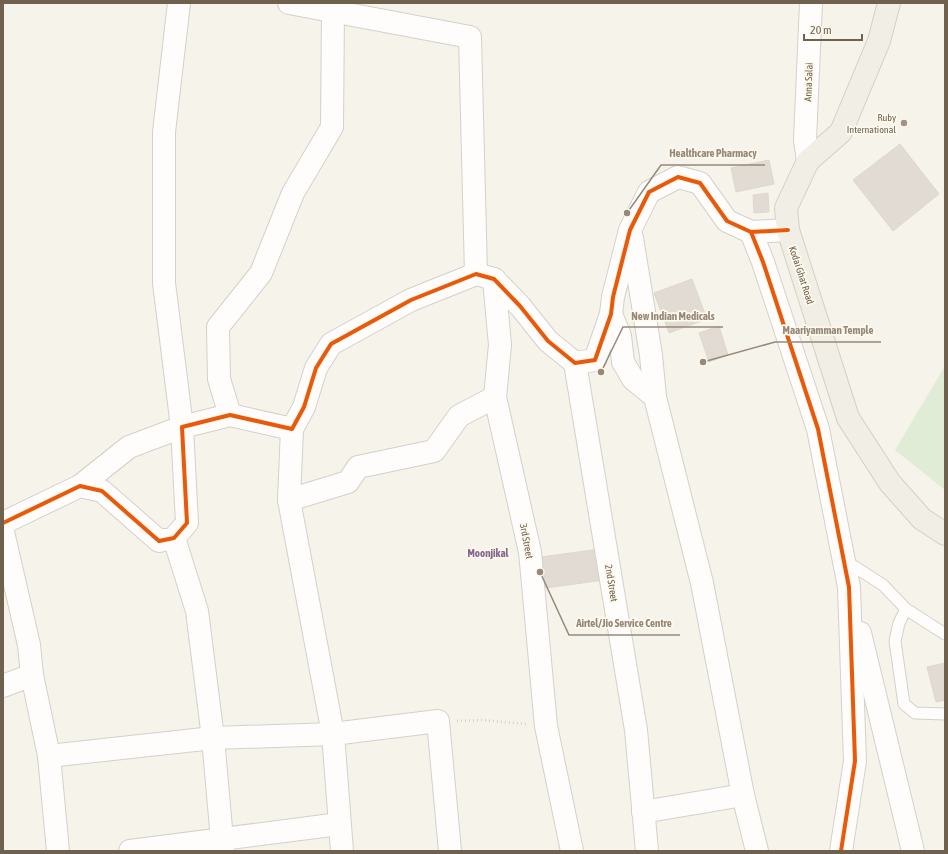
<svg xmlns="http://www.w3.org/2000/svg" width="948" height="854" viewBox="0 0 948 854" font-family="'Asap Condensed',sans-serif">
	<rect width="100%" height="100%" fill="#f6f3eb"/>
	<path fill="#e1ecd7" d="M945 366V490L895 450Z"/>
	<g fill="#e1dbd3" stroke="#ded8ce">
		<path d="M900 144 939 194 893 231 853 180Z"/>
		<path d="M769 160 774 184 736 192 731 168Z"/>
		<path d="M768 193 769 212 754 213 753 195Z"/>
		<path d="M692 279 707 319 669 333 654 293Z"/>
		<path d="M719 326 728 355 709 362 699 333Z"/>
		<path d="M600 549 604 580 546 588 541 557Z"/>
		<path d="M945 663V700L936 702 927 667Z"/>
	</g>
	<g fill="none" stroke-linecap="round" stroke-linejoin="round">
		<g stroke="#d5d0c9" stroke-width="13">
			<g id="service">
				<path d="M844 560 883 585 906 609 945 634"/>
				<path d="M906 609 899 623 895 641 904 704 915 713 945 714"/>
			</g>
		</g>
		<g stroke="#d5d0c9" stroke-width="24">
			<g id="minor">
				<path d="M289 3 470 37 476 274"/>
				<path d="M751 232 763 262 818 429 849 587 855 761 841 851"/>
				<path d="M632 238 651 355 655 397"/>
				<path d="M494 279 500 345 495 397 530 552 546 726 572 851"/>
				<path d="M611 314 620 336 623 362 633 379 655 397 702 583 743 795 757 851"/>
				<path d="M575 363 636 730 647 851"/>
				<path d="M230 415 219 379 218 327 261 273 293 193 332 127 333 11"/>
				<path d="M292 429 289 500 333 734 342 851"/>
				<path d="M80 486 129 447 182 427 164 283V132L179 3"/>
				<path d="M289 500 348 482 358 467 434 451 459 416 495 397"/>
				<path d="M3 523 80 486 102 491 159 541 174 538 187 523 182 427 230 415 292 429 304 407 316 368 331 344 411 300 476 274 494 279 520 306 548 341 575 363 595 360 611 314 613 297 630 230 649 192 678 177 700 183 727 221 751 232 788 230"/>
				<path d="M3 532 29 645 32 675 3 686"/>
				<path d="M174 538 197 611 213 738 223 851"/>
				<path d="M860 633 913 851"/>
				<path d="M32 675 49 756 58 851"/>
				<path d="M49 756 213 738 333 734 438 721 450 851"/>
				<path d="M643 812 743 795"/>
				<path d="M130 851 339 824"/>
			</g>
		</g>
		<g stroke="#d5d0c9" stroke-width="24">
			<path id="tertiary" d="M808 161 805 140 811 3"/>
		</g>
		<g stroke="#d4cfc7" stroke-width="24">
			<path id="primary" d="M889 3 879 41 841 132 808 161 786 208 788 230 848 418 890 483 922 519 945 534"/>
		</g>
		<path stroke="#d6d1cb" stroke-width="2.5" stroke-dasharray="1 3" stroke-linecap="butt" d="M457 721 483 720 526 724"/>
		<use href="#service" stroke="#fefdfc" stroke-width="11"/>
		<use href="#minor" stroke="#fefdfc" stroke-width="22"/>
		<use href="#tertiary" stroke="#fefdfc" stroke-width="22"/>
		<use href="#primary" stroke="#f1eee6" stroke-width="22"/>
		<g stroke="#fdf9ed" stroke-width="6">
			<g id="cycleway">
				<path d="M751 232 763 262 818 429 849 587 855 761 841 851"/>
				<path d="M3 523 80 486 102 491 159 541 174 538 187 523 182 427 230 415 292 429 304 407 316 368 331 344 411 300 476 274 494 279 520 306 548 341 575 363 595 360 611 314 613 297 630 230 649 192 678 177 700 183 727 221 751 232 788 230"/>
			</g>
		</g>
		<use href="#cycleway" stroke="#e8590c" stroke-width="4"/>
	</g>
	<circle fill="#9f9385" stroke="#fdf9ed" stroke-width="1.5" cx="904" cy="123" r="4"/>
	<g text-anchor="middle" stroke-width="3.5" stroke-linejoin="round" paint-order="stroke">
		<g font-size="10" fill="#70604e" stroke="#fdf9ed">
			<text transform="translate(808 82) rotate(-88)" y="4">Anna Salai</text>
			<text transform="translate(802 275) rotate(72)" y="4">Kodai Ghat Road</text>
			<text transform="translate(527 541) rotate(79)" y="4">3rd Street</text>
			<text transform="translate(612 583) rotate(81)" y="4">2nd Street</text>
		</g>
		<g font-size="10" fill="#70604e" stroke="#fdf9ed" text-anchor="end">
			<text x="896" y="121">Ruby<tspan x="896" dy="12">International</tspan></text>
		</g>
		<g font-size="11" font-weight="bold" fill="#86668c" stroke="#fdf9ed">
			<text x="488" y="557">Moonjikal</text>
		</g>
	</g>
	<path fill="none" stroke="#96897a" stroke-width="1.5" d="M627 213L661 165H765M601 372L623 327H723M703 362L775 342H881M540 572L569 635H680"/>
	<g fill="#96897a" stroke="#fdf9ed" stroke-width="1.5">
		<circle cx="627" cy="213" r="4"/>
		<circle cx="601" cy="372" r="4"/>
		<circle cx="703" cy="362" r="4"/>
		<circle cx="540" cy="572" r="4"/>
	</g>
	<g font-size="11" text-anchor="middle" font-weight="bold" fill="#96897a" stroke="#fdf9ed" stroke-width="3.5" stroke-linejoin="round" paint-order="stroke">
		<text x="713" y="157">Healthcare Pharmacy</text>
		<text x="673" y="320">New Indian Medicals</text>
		<text x="828" y="334">Maariyamman Temple</text>
		<text x="624" y="627">Airtel/Jio Service Centre</text>
	</g>
	<rect width="948" height="854" fill="none" stroke="#70604e" stroke-width="8"/>
	<path d="M804 34v6h58v-6" fill="none" stroke="#70604e" stroke-width="2"/>
	<text x="810" y="34" font-size="12" fill="#70604e" stroke="#fdf9ed" stroke-width="3" paint-order="stroke">20 m</text>
</svg>
